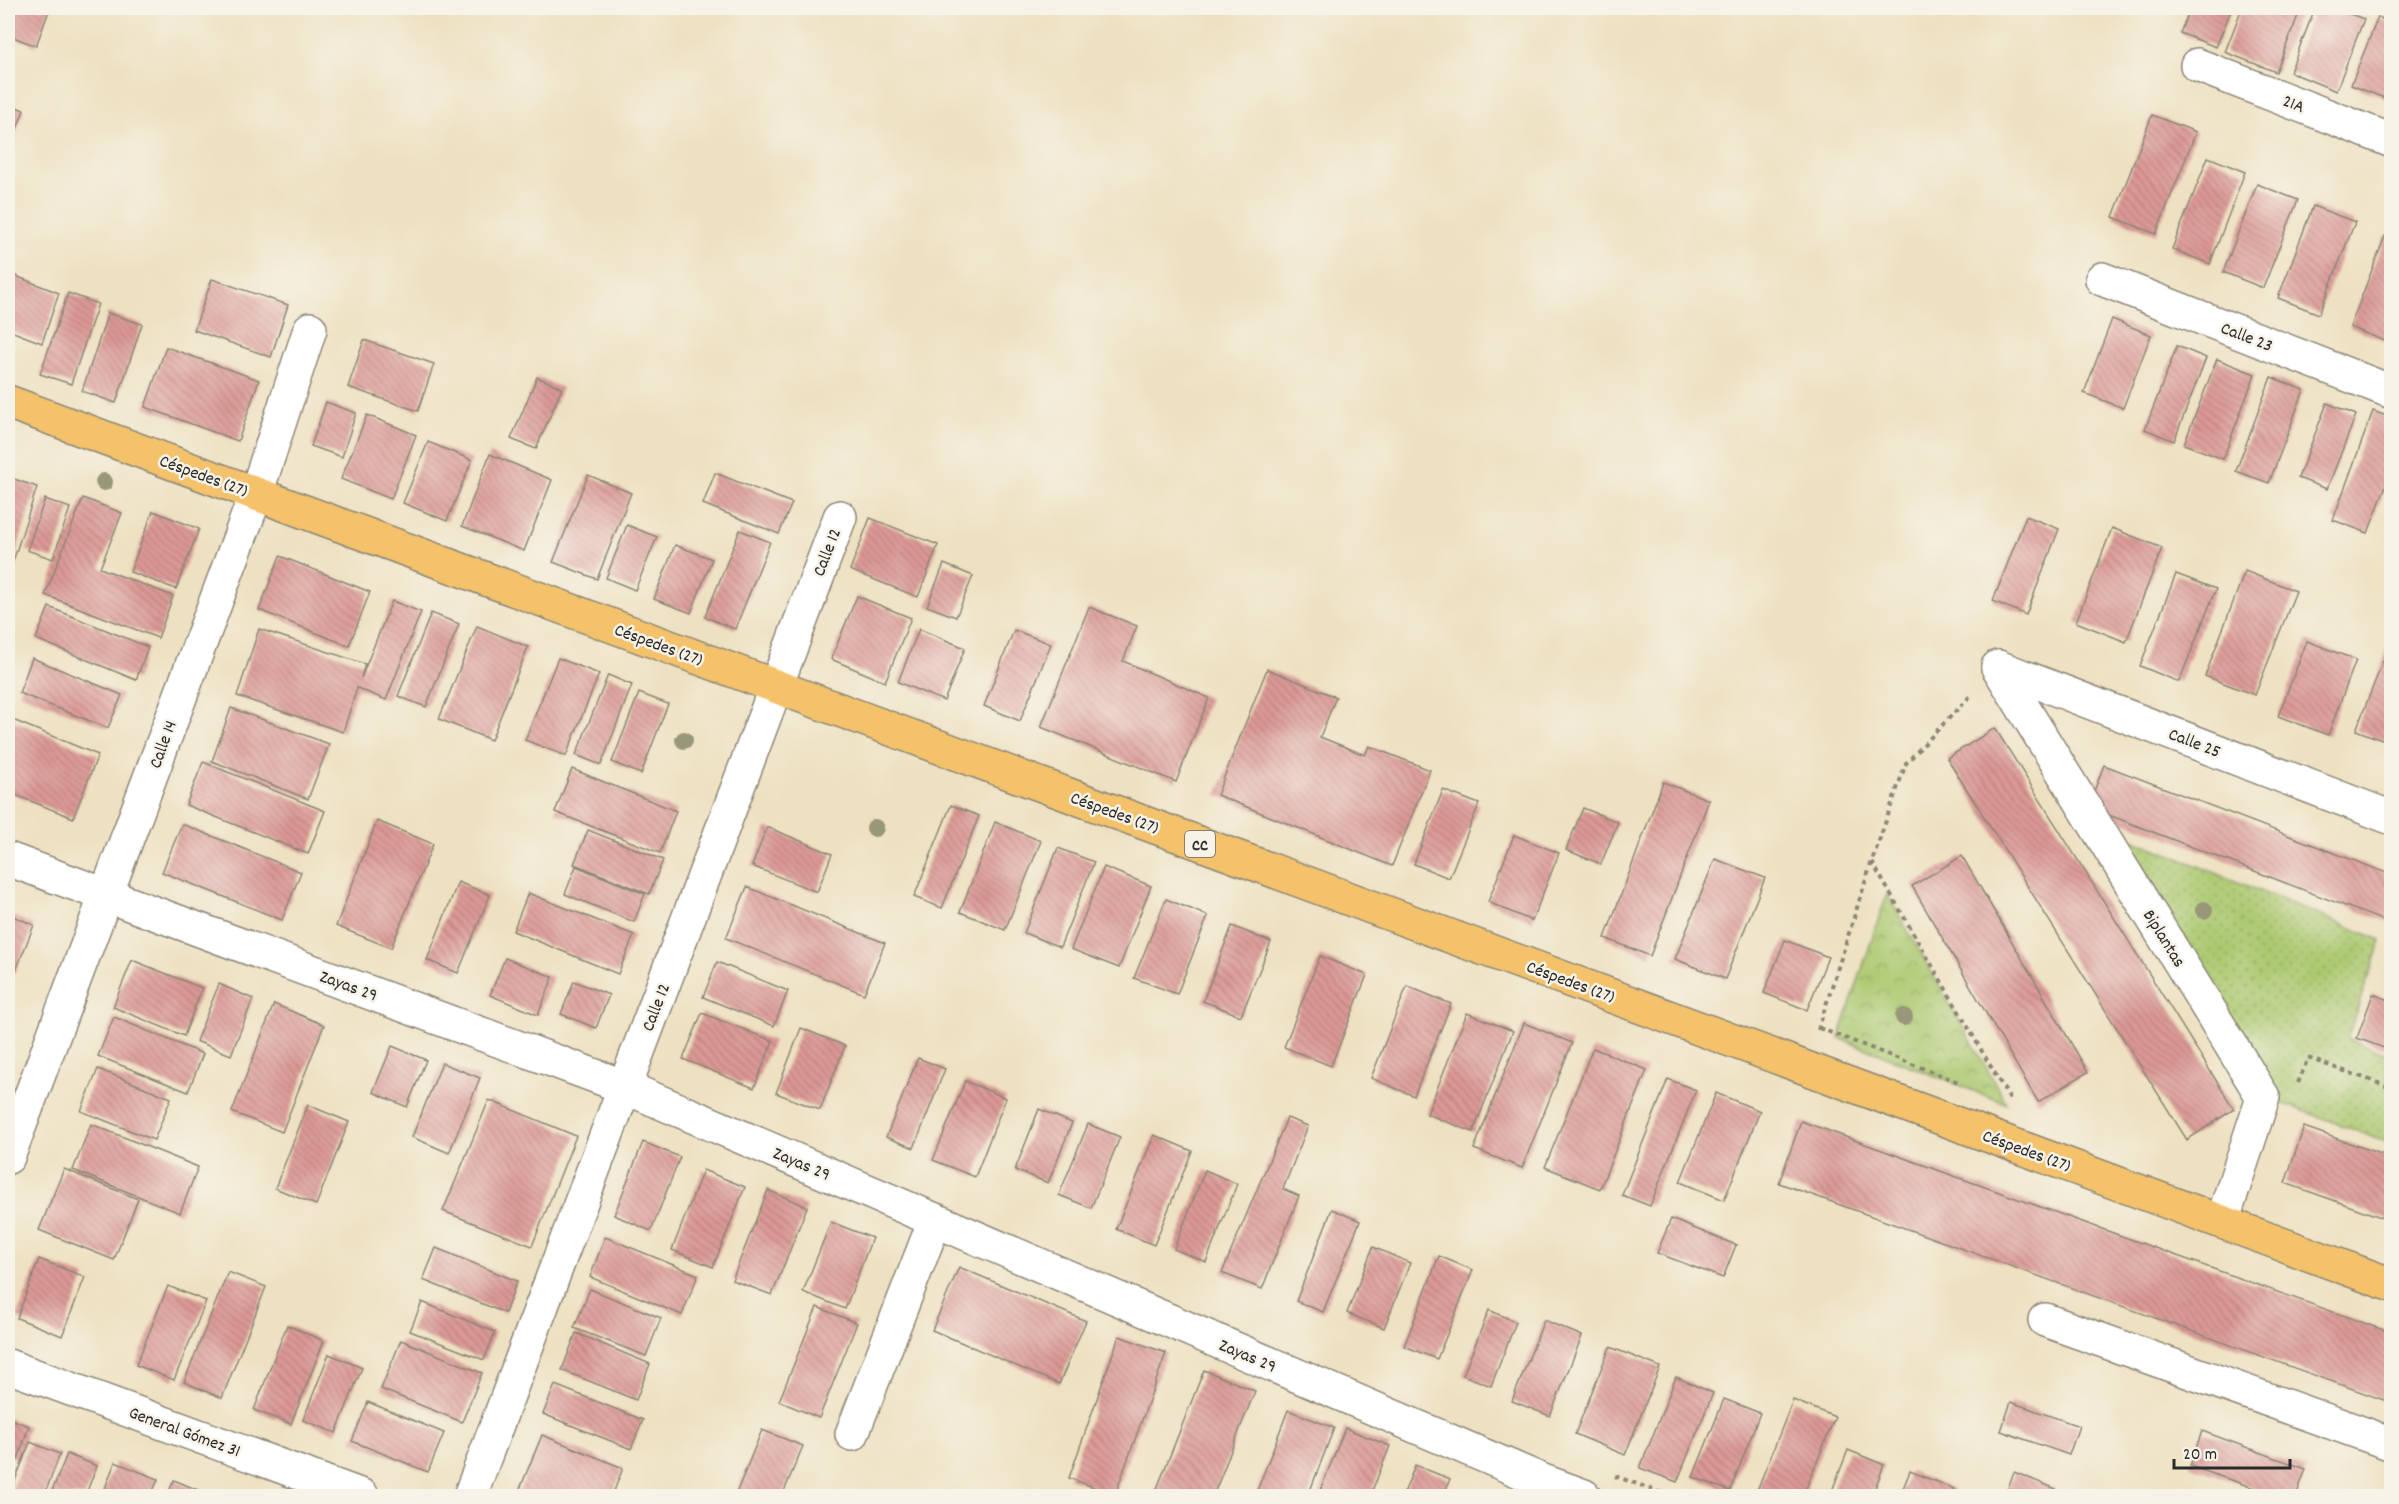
<svg xmlns="http://www.w3.org/2000/svg" width="2399" height="1504" viewBox="0 0 2399 1504" font-family="Dekko,sans-serif">
	<defs>
		<pattern id="grass-dots" width="8" height="8" patternUnits="userSpaceOnUse" patternTransform="scale(1.5)"><rect width="8" height="8" fill="#acc96f"/><path d="M2 2h.1M6 6h.1" fill="none" stroke="#8ca35b" stroke-width="1.8" stroke-linecap="round"/></pattern>
		<pattern id="park-crowns" width="20" height="18" patternUnits="userSpaceOnUse" patternTransform="scale(1.5)"><rect width="20" height="18" fill="#acc96f"/><path d="M2 6a3 3 0 1 1 6 0M12 15a3 3 0 1 1 6 0" fill="none" stroke="#8ca35b"/></pattern>
		<pattern id="building-back-hatch" width="6" height="6" patternUnits="userSpaceOnUse" patternTransform="scale(1.5)"><rect width="6" height="6" fill="#dd9a96"/><path d="M-1 5l2 2M0 0l6 6M5-1l2 2" fill="none" stroke="#b37e7b"/></pattern>
	</defs>
	<rect width="100%" height="100%" fill="#f7f3e8"/>
	<filter id="ink" filterUnits="userSpaceOnUse"><feTurbulence type="fractalNoise" baseFrequency=".0167" numOctaves="2"/><feDisplacementMap in="SourceGraphic" scale="12" xChannelSelector="R" yChannelSelector="G"/><feConvolveMatrix kernelMatrix="1 2 1 2 8 2 1 2 1" color-interpolation-filters="sRGB"/></filter>
	<filter id="wash" filterUnits="userSpaceOnUse"><feTurbulence type="fractalNoise" baseFrequency=".008" numOctaves="4" result="noise"/><feDisplacementMap in="SourceGraphic" scale="24" xChannelSelector="R" yChannelSelector="G"/><feGaussianBlur stdDeviation="1.35" result="paint"/><feColorMatrix in="noise" values="0 0 0 0 0 0 0 0 0 0 0 0 0 0 0 0 0 1.4 0 .05"/><feComposite in="paint" operator="in"/></filter>
	<g filter="url(#wash)">
		<rect width="100%" height="100%" fill="#eee1c1"/>
		<path fill="url(#grass-dots)" stroke="#6c7a4d" stroke-width="1.5" d="M2112 831 2381 940 2347 1039 2391 1056V1144L2274 1100Z"/>
		<path fill="url(#park-crowns)" stroke="#6c7a4d" stroke-width="1.5" d="M1887 894 2007 1104 1839 1038Z"/>
		<g id="blocks">
			<g fill="url(#building-back-hatch)">
				<path d="M8 8H50L36 46 8 35Z"/>
				<path d="M2190 8H2232L2216 47 2180 33Z"/>
				<path d="M2242 8H2301L2276 72 2225 52Z"/>
				<path d="M2315 8H2333L2364 19 2336 91 2290 72Z"/>
				<path d="M2378 17 2392 23V101L2351 85Z"/>
				<path d="M8 104 24 110 11 145 8 144Z"/>
				<path d="M2152 115 2196 132 2156 234 2113 217Z"/>
				<path d="M2208 157 2245 172 2210 264 2172 249Z"/>
				<path d="M2257 184 2298 200 2263 288 2223 272Z"/>
				<path d="M2313 206 2355 222 2319 314 2278 298Z"/>
				<path d="M2385 236 2392 238V344L2350 327Z"/>
				<path d="M8 273 59 293 42 343 8 330Z"/>
				<path d="M212 279 288 305 271 357 194 330Z"/>
				<path d="M68 293 98 304 71 384 40 374Z"/>
				<path d="M108 313 142 324 116 403 82 391Z"/>
				<path d="M2112 319 2151 335 2123 408 2084 393Z"/>
				<path d="M364 340 434 364 418 411 348 387Z"/>
				<path d="M2177 346 2206 358 2174 441 2145 429Z"/>
				<path d="M166 347 259 380 238 441 145 407Z"/>
				<path d="M2217 359 2255 374 2223 459 2184 444Z"/>
				<path d="M537 377 562 388 536 449 511 439Z"/>
				<path d="M2271 377 2304 390 2269 483 2236 471Z"/>
				<path d="M326 402 356 413 342 457 311 446Z"/>
				<path d="M2327 403 2356 415 2327 489 2298 478Z"/>
				<path d="M2373 411 2392 418V470L2368 533 2333 520Z"/>
				<path d="M367 415 416 435 391 499 341 479Z"/>
				<path d="M428 442 472 460 447 521 403 503Z"/>
				<path d="M490 454 552 480 524 551 462 526Z"/>
				<path d="M715 473 792 503 779 534 703 504Z"/>
				<path d="M588 475 631 493 597 579 553 562Z"/>
				<path d="M8 477 37 487 8 577Z"/>
				<path d="M83 498 122 513 100 568 173 596 158 638 45 595Z"/>
				<path d="M45 499 70 508 53 559 27 550Z"/>
				<path d="M153 511 199 529 176 589 130 572Z"/>
				<path d="M2026 516 2059 529 2026 615 1993 601Z"/>
				<path d="M870 518 938 545 918 597 850 570Z"/>
				<path d="M627 525 657 537 635 590 606 578Z"/>
				<path d="M2112 528 2162 548 2126 642 2076 622Z"/>
				<path d="M740 530 770 542 735 629 705 617Z"/>
				<path d="M675 545 712 559 691 613 654 599Z"/>
				<path d="M280 556 370 592 349 646 259 610Z"/>
				<path d="M944 564 973 576 956 617 927 606Z"/>
				<path d="M2245 571 2296 591 2255 695 2205 676Z"/>
				<path d="M2176 574 2216 589 2179 682 2140 666Z"/>
				<path d="M857 596 911 618 885 682 831 659Z"/>
				<path d="M392 601 421 612 386 700 357 688 343 732 237 696 259 629 365 664 361 678Z"/>
				<path d="M49 607 148 647 136 680 36 639Z"/>
				<path d="M1089 607 1137 626 1123 661 1209 698 1176 782 1041 727Z"/>
				<path d="M431 613 459 624 426 707 398 696Z"/>
				<path d="M477 626 528 647 491 740 439 719Z"/>
				<path d="M919 629 965 648 944 701 898 682Z"/>
				<path d="M1014 630 1051 644 1020 721 984 706Z"/>
				<path d="M2392 638V744L2356 730Z"/>
				<path d="M2307 641 2356 660 2328 735 2278 716Z"/>
				<path d="M32 658 122 695 108 728 19 693Z"/>
				<path d="M558 658 599 674 566 756 525 740Z"/>
				<path d="M1267 669 1336 697 1320 737 1365 755 1369 746 1430 770 1392 866 1217 795Z"/>
				<path d="M608 675 632 685 601 765 576 755Z"/>
				<path d="M639 693 668 704 641 774 612 762Z"/>
				<path d="M231 708 329 744 308 799 212 761Z"/>
				<path d="M8 718 98 755 73 818 8 792Z"/>
				<path d="M1995 728 2234 1109 2187 1140 1947 758Z"/>
				<path d="M203 762 325 811 308 854 186 805Z"/>
				<path d="M2104 765 2392 875V924L2088 807Z"/>
				<path d="M572 769 676 811 660 853 555 812Z"/>
				<path d="M1663 782 1709 800 1650 956 1605 938Z"/>
				<path d="M1443 790 1479 804 1449 878 1414 864Z"/>
				<path d="M951 805 979 816 942 908 914 897Z"/>
				<path d="M1583 808 1618 822 1601 864 1566 850Z"/>
				<path d="M377 821 433 844 391 948 336 926Z"/>
				<path d="M995 822 1041 841 1005 930 960 912Z"/>
				<path d="M182 824 301 872 282 920 162 872Z"/>
				<path d="M767 827 832 854 817 892 752 866Z"/>
				<path d="M588 830 663 860 649 894 574 864Z"/>
				<path d="M1514 835 1559 853 1532 921 1488 902Z"/>
				<path d="M1058 848 1094 862 1060 947 1024 933Z"/>
				<path d="M1962 856 2088 1072 2038 1102 1912 886Z"/>
				<path d="M1715 859 1765 878 1725 979 1675 959Z"/>
				<path d="M576 866 645 894 634 922 565 894Z"/>
				<path d="M1104 867 1151 886 1119 968 1071 949Z"/>
				<path d="M458 882 490 895 458 973 427 960Z"/>
				<path d="M747 887 885 943 864 994 726 938Z"/>
				<path d="M528 893 634 935 618 974 513 931Z"/>
				<path d="M1166 899 1208 916 1177 994 1134 978Z"/>
				<path d="M8 914 34 925 15 973 8 970Z"/>
				<path d="M1232 926 1271 942 1241 1016 1203 1001Z"/>
				<path d="M1785 940 1828 957 1807 1010 1764 993Z"/>
				<path d="M1320 956 1367 975 1331 1066 1284 1047Z"/>
				<path d="M505 958 553 977 538 1015 490 995Z"/>
				<path d="M132 960 202 988 184 1036 113 1007Z"/>
				<path d="M717 962 788 991 774 1026 703 997Z"/>
				<path d="M574 981 609 995 596 1028 561 1014Z"/>
				<path d="M219 984 253 999 231 1055 196 1041Z"/>
				<path d="M1407 986 1451 1004 1414 1096 1371 1078Z"/>
				<path d="M2373 994 2392 1001V1051L2357 1038Z"/>
				<path d="M274 1004 324 1025 282 1132 232 1112Z"/>
				<path d="M702 1013 773 1041 754 1088 683 1059Z"/>
				<path d="M1467 1013 1513 1031 1473 1132 1427 1114Z"/>
				<path d="M114 1017 203 1054 188 1092 98 1056Z"/>
				<path d="M1524 1023 1572 1043 1522 1168 1474 1149Z"/>
				<path d="M801 1028 845 1046 820 1110 776 1093Z"/>
				<path d="M392 1046 426 1060 407 1107 373 1092Z"/>
				<path d="M1593 1048 1647 1070 1600 1189 1545 1167Z"/>
				<path d="M918 1058 945 1069 914 1148 886 1137Z"/>
				<path d="M442 1063 480 1078 449 1153 412 1137Z"/>
				<path d="M98 1069 171 1098 154 1140 81 1111Z"/>
				<path d="M1668 1079 1696 1090 1650 1206 1622 1195Z"/>
				<path d="M965 1081 1006 1098 975 1177 933 1160Z"/>
				<path d="M1716 1093 1760 1111 1724 1200 1680 1182Z"/>
				<path d="M489 1100 576 1136 532 1246 443 1211Z"/>
				<path d="M308 1105 349 1122 316 1205 275 1188Z"/>
				<path d="M1039 1109 1072 1123 1048 1183 1015 1170Z"/>
				<path d="M1287 1118 1308 1126 1283 1189 1299 1196 1262 1289 1222 1273Z"/>
				<path d="M1801 1121 2392 1333V1403L1779 1183Z"/>
				<path d="M91 1124 198 1167 180 1213 73 1170Z"/>
				<path d="M1088 1124 1120 1137 1091 1208 1059 1195Z"/>
				<path d="M2304 1127 2392 1158V1221L2285 1183Z"/>
				<path d="M1154 1135 1192 1151 1154 1245 1116 1229Z"/>
				<path d="M643 1142 680 1157 651 1231 614 1215Z"/>
				<path d="M64 1169 138 1199 114 1260 39 1230Z"/>
				<path d="M703 1170 745 1187 713 1267 672 1250Z"/>
				<path d="M1205 1170 1237 1184 1206 1262 1174 1249Z"/>
				<path d="M768 1190 807 1207 772 1295 732 1280Z"/>
				<path d="M1332 1209 1360 1221 1323 1312 1296 1301Z"/>
				<path d="M1671 1219 1736 1245 1723 1278 1657 1253Z"/>
				<path d="M831 1222 872 1238 845 1309 803 1292Z"/>
				<path d="M605 1237 698 1275 682 1315 590 1277Z"/>
				<path d="M1373 1247 1410 1263 1384 1328 1347 1313Z"/>
				<path d="M436 1248 517 1281 505 1313 423 1280Z"/>
				<path d="M1439 1256 1473 1270 1437 1359 1404 1346Z"/>
				<path d="M39 1259 85 1277 62 1336 17 1318Z"/>
				<path d="M959 1267 1086 1321 1059 1384 932 1330Z"/>
				<path d="M228 1272 266 1287 222 1398 184 1382Z"/>
				<path d="M168 1286 206 1301 174 1380 136 1365Z"/>
				<path d="M590 1289 661 1318 646 1356 574 1328Z"/>
				<path d="M422 1302 495 1332 484 1360 410 1331Z"/>
				<path d="M817 1307 857 1323 819 1418 779 1401Z"/>
				<path d="M1489 1310 1516 1322 1491 1386 1463 1375Z"/>
				<path d="M1544 1320 1582 1336 1550 1416 1512 1401Z"/>
				<path d="M287 1325 324 1341 291 1424 254 1410Z"/>
				<path d="M576 1333 650 1364 636 1400 562 1370Z"/>
				<path d="M1119 1336 1166 1353 1115 1495 1069 1478Z"/>
				<path d="M401 1340 482 1373 462 1422 381 1389Z"/>
				<path d="M1610 1347 1660 1367 1625 1455 1575 1434Z"/>
				<path d="M329 1354 362 1368 336 1433 303 1420Z"/>
				<path d="M1204 1370 1255 1391 1213 1496H1154Z"/>
				<path d="M1676 1377 1713 1393 1677 1482 1640 1468Z"/>
				<path d="M555 1385 643 1420 631 1449 543 1414Z"/>
				<path d="M1724 1399 1760 1413 1730 1491 1693 1477Z"/>
				<path d="M1793 1400 1835 1417 1803 1496H1765L1756 1493Z"/>
				<path d="M368 1402 444 1433 428 1472 352 1441Z"/>
				<path d="M2011 1402 2079 1426 2069 1455 2001 1431Z"/>
				<path d="M1288 1410 1334 1428 1308 1496H1255Z"/>
				<path d="M8 1418 29 1426 18 1459 8 1456Z"/>
				<path d="M1345 1428 1390 1446 1370 1496H1318Z"/>
				<path d="M762 1430 803 1446 782 1496H735Z"/>
				<path d="M2202 1431 2306 1469 2296 1496H2277L2190 1466Z"/>
				<path d="M542 1435 623 1468 612 1496H517Z"/>
				<path d="M30 1442 60 1454 44 1496H9Z"/>
				<path d="M1848 1450 1884 1465 1872 1496H1830Z"/>
				<path d="M67 1454 97 1466 85 1496H50Z"/>
				<path d="M115 1462 158 1479 151 1496H102Z"/>
				<path d="M1415 1465 1450 1479 1443 1496H1403Z"/>
				<path d="M1910 1471 1954 1489 1952 1496H1900Z"/>
				<path d="M2014 1472 2056 1489 2053 1496H2005Z"/>
				<path d="M174 1480 212 1496H167Z"/>
			</g>
		</g>
	</g>
	<g filter="url(#ink)">
		<use href="#blocks" fill-opacity="0" stroke="#8c8676" stroke-width="1.5"/>
		<g fill="none" stroke-linecap="round" stroke-linejoin="round">
			<g stroke="#8c8676" stroke-width="36">
				<g id="minor">
					<path d="M2197 65 2392 141"/>
					<path d="M2102 279 2392 392"/>
					<path d="M1998 667 2263 1097 2222 1222"/>
					<path d="M1998 667 2392 818"/>
					<path d="M8 859 625 1087 1543 1481 1584 1496"/>
					<path d="M8 1157 256 494 310 329"/>
					<path d="M2045 1320 2392 1444"/>
					<path d="M8 1366 362 1496"/>
					<path d="M852 1434 935 1220"/>
					<path d="M470 1496 840 517"/>
				</g>
			</g>
			<g stroke="#8c8676" stroke-width="36">
				<path id="major" d="M8 402 2392 1285"/>
			</g>
			<g stroke="#8c8676" stroke-width="4" stroke-dasharray="4.5 4.5" stroke-linecap="butt">
				<path d="M1872 862 2012 1103"/>
				<path d="M1819 1028 1961 1083"/>
				<path d="M1818 1030 1872 861 1906 763 1972 694"/>
				<path d="M2298 1083 2308 1058 2392 1088"/>
				<path d="M1615 1476 1670 1496"/>
			</g>
			<use href="#minor" stroke="#fff" stroke-width="33"/>
			<use href="#major" stroke="#f4c26a" stroke-width="33"/>
		</g>
		<g fill="#98977a">
			<circle cx="104" cy="482" r="9"/>
			<circle cx="684" cy="740" r="9"/>
			<circle cx="875" cy="828" r="9"/>
			<circle cx="2204" cy="910" r="9"/>
			<circle cx="1904" cy="1017" r="9"/>
		</g>
	</g>
	<g text-anchor="middle" stroke-width="5" stroke-linejoin="round" paint-order="stroke">
		<rect fill="#f7f3e8" stroke="#686764" stroke-width="1.5" x="1185" y="831" width="30" height="26" rx="4.5"/>
		<g font-size="16" font-weight="bold" fill="#2b2b2b">
			<text x="1200" y="850">CC</text>
		</g>
		<g font-size="18" fill="#2b2b2b" stroke="#f7f3e8">
			<text transform="translate(2294 103) rotate(21)" y="6">21A</text>
			<text transform="translate(2247 336) rotate(21)" y="6">Calle 23</text>
			<text transform="translate(204 475) rotate(20)" y="6">Céspedes (27)</text>
			<text transform="translate(826 552) rotate(-69)" y="6">Calle 12</text>
			<text transform="translate(659 644) rotate(20)" y="6">Céspedes (27)</text>
			<text transform="translate(2195 742) rotate(21)" y="6">Calle 25</text>
			<text transform="translate(162 744) rotate(-70)" y="6">Calle 14</text>
			<text transform="translate(1115 812) rotate(20)" y="6">Céspedes (27)</text>
			<text transform="translate(2165 938) rotate(58)" y="6">Biplantas</text>
			<text transform="translate(1571 981) rotate(20)" y="6">Céspedes (27)</text>
			<text transform="translate(349 985) rotate(20)" y="6">Zayas 29</text>
			<text transform="translate(655 1007) rotate(-69)" y="6">Calle 12</text>
			<text transform="translate(2027 1150) rotate(20)" y="6">Céspedes (27)</text>
			<text transform="translate(802 1163) rotate(23)" y="6">Zayas 29</text>
			<text transform="translate(1248 1355) rotate(23)" y="6">Zayas 29</text>
			<text transform="translate(185 1431) rotate(20)" y="6">General Gómez 31</text>
		</g>
	</g>
	<rect width="2399" height="1504" fill="none" stroke="#f7f3e8" stroke-width="30"/>
	<path d="M2174 1459v9h116v-9" fill="none" stroke="#2b2b2b" stroke-width="3"/>
	<text x="2183" y="1459" font-size="18" fill="#2b2b2b" stroke="#f7f3e8" stroke-width="4.5" paint-order="stroke">20 m</text>
</svg>
